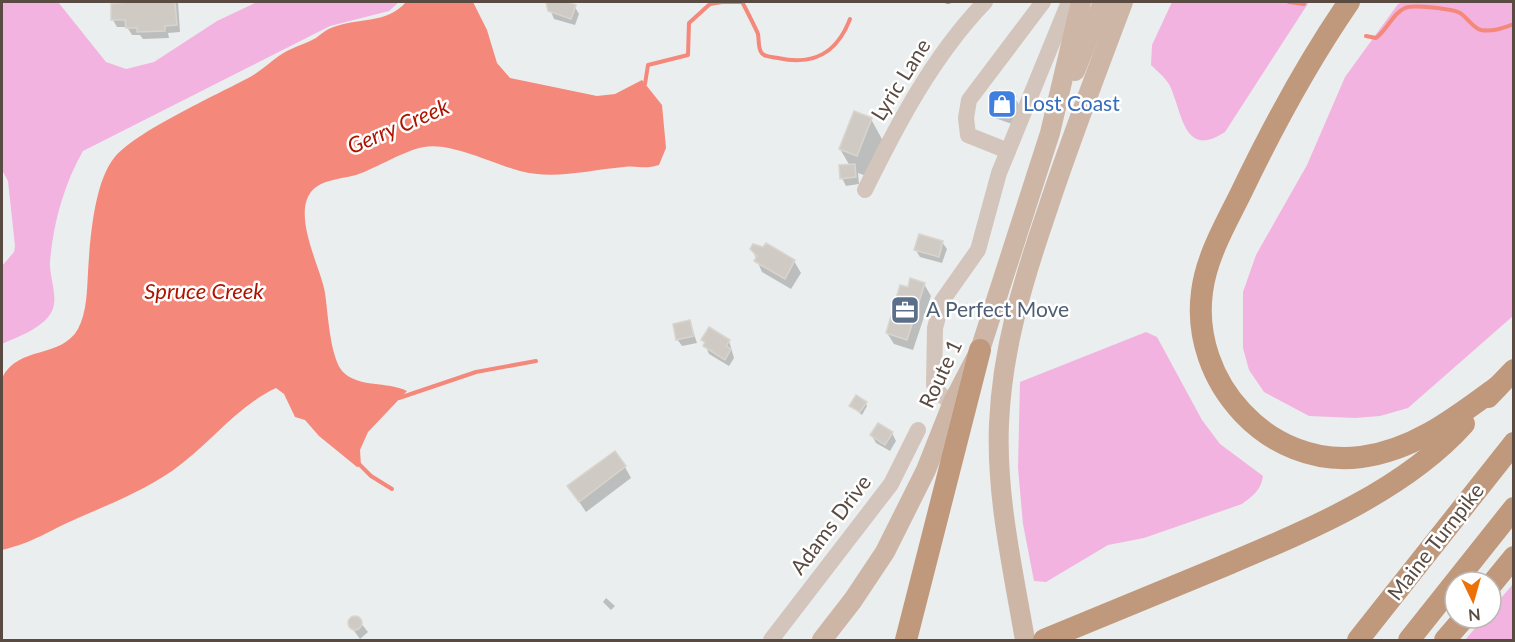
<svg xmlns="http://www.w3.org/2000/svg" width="1515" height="642" viewBox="0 0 1515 642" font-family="Lato,sans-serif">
	<rect width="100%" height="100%" fill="#ebeeee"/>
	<g fill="#f3b3e0">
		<path d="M2 2H58L106 62 126 69 154 62 217 21 257 2H399L389 11 330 26 83 151C64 184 53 224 50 262 49 279 61 301 49 316 38 330 17 337 2 344V266L14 252 15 246 8 181 2 170Z"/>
		<path d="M1172 2H1309L1225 132C1184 159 1183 115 1170 86 1166 78 1157 71 1151 65L1152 45Z"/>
		<path d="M1405 2H1513V316L1408 408 1380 416 1355 418 1309 416 1264 392 1249 370 1243 348V292L1256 255 1307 165 1345 77 1398 4Z"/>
		<path d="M1146 332 1157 337 1202 420 1220 444 1263 476C1261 490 1253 496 1242 504L1144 538 1108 545 1046 582 1034 581 1023 524 1018 468 1020 382Z"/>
		<path d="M1513 584V640H1465L1484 618H1491V610Z"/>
	</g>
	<path fill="#f4887b" d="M406 2H473L487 30 497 63 510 78 597 96 615 94 642 80 662 105 666 148 659 165C644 170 638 165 624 167 589 170 554 180 520 171 494 164 450 142 424 147 405 150 377 168 356 175 345 178 332 179 321 184 284 202 321 266 325 293 328 313 330 358 343 372 359 388 387 381 407 391L368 432 360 450 361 466 357 467 319 436 305 420 295 417 284 394 276 388C237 406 208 446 172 471 143 491 110 504 78 518 48 531 35 542 2 550V378C18 345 61 359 78 329 87 312 87 290 88 272 90 240 94 183 114 158 136 131 217 95 250 77 263 70 274 58 287 51 297 46 307 43 316 38 321 34 326 30 331 28 357 17 386 25 406 2Z"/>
	<g fill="#0003">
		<path d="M129 2H178L180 32 168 33 169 38 143 39 140 35H132L127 27H117L113 20 129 5Z"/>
		<path d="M547 2H569V5L575 7 579 14 575 25 554 19Z"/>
		<path d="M1015 98 1019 105 1012 124 995 118 991 111Z"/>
		<path d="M871 119 883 141 869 177 858 173 859 184 846 186 842 178 850 166 840 149Z"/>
		<path d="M942 242 947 249 942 263 920 257 915 249Z"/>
		<path d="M752 249 794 261 801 273 791 289 762 272Z"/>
		<path d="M924 284 931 296 913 350 894 344 887 333 909 289Z"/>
		<path d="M690 322 697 343 682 346 677 339Z"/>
		<path d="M703 340 729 341 734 358 729 366 709 354Z"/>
		<path d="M866 403 867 406 862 415 851 406Z"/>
		<path d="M892 433 896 441 890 451 876 443 872 436Z"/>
		<path d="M625 467 631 478 586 512 569 487Z"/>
		<path d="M606 598 615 606 611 610 603 602Z"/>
		<path d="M356 617 368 632 360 639 349 624 350 619Z"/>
	</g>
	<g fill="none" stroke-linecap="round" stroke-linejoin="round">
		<g stroke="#f4887b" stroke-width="4">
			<path d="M723 2H742C743 3 757 31 758 34 759 39 758 47 761 52 763 57 773 57 778 58 814 66 837 53 850 19"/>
			<path d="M947 2H949"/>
			<path d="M1289 2 1304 4"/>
			<path d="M1366 36 1376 38C1387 30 1393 13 1405 8 1412 4 1453 9 1460 13 1467 17 1473 28 1481 30 1493 32 1503 28 1514 24"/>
			<path d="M645 84 648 65 688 55 689 23 710 4 722 2"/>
			<path d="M399 398 476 372 536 361"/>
			<path d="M359 464 371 476 392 489"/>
		</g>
	</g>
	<g fill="#cfcbc4" stroke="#d8d4ce" stroke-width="1.5">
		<path d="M128 2H175L177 25 165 26V31L137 32V28H126L125 20H111V4Z"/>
		<path d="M546 2H567L576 5 571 19 548 11Z"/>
		<path d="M996 90 1016 96 1008 118 989 111Z"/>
		<path d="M854 111 872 118 857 156 839 149Z"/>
		<path d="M855 164 856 177 840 179 839 165Z"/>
		<path d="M919 234 943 241 939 257 914 250Z"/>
		<path d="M766 243 795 260 785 279 754 261 757 256 750 249 753 244 763 247Z"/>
		<path d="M910 278 925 283 907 340 886 333 900 285 908 287Z"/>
		<path d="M690 320 694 336 676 340 673 324Z"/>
		<path d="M709 327 730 340 726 346 731 349 725 360 703 346 705 342 701 340Z"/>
		<path d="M856 395 867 402 860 412 849 406Z"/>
		<path d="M878 423 893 432 885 445 870 435Z"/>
		<path d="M615 451 626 466 579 502 567 486Z"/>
		<circle cx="355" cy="623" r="7"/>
	</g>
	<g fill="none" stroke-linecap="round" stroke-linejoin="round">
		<g stroke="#d3c4bc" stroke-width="16">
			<path d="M1008 151 968 135 966 118 969 100 1043 2"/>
			<path d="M865 190C898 123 933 56 985 2"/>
			<path d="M953 402 941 395 934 385 935 328 942 301 978 250 999 173 1069 2"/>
			<path d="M771 640 891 484 918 430"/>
		</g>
		<g stroke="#ceb6a7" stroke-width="20">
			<path d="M1075 71 1103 2"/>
			<path d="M822 640 853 600 885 552 926 470 953 402 980 350 1050 133 1081 2"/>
			<path d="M1025 640C1013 570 996 496 999 424 1002 349 1023 281 1047 211 1070 141 1097 71 1123 2"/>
		</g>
		<g stroke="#c0997d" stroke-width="22">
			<path d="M1349 2C1307 63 1272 128 1240 195 1225 225 1206 258 1202 292 1190 381 1268 469 1361 457 1414 450 1455 418 1497 387"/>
			<path d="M1488 397 1514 370"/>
			<path d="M1491 585 1514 557"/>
			<path d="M906 640 980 350"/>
			<path d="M1044 640C1103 616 1162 591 1221 567 1304 532 1403 492 1464 424"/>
			<path d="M1358 640 1514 443"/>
			<path d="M1409 640 1514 508"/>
			<path d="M1445 640 1464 618"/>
		</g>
	</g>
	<defs>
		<g id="shop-square" transform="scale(1.5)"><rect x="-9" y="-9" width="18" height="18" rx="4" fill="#3f7fe0" stroke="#fff"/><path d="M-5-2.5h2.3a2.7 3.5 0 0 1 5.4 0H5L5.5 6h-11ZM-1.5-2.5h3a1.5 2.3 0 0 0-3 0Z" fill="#fff"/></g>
		<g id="office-square" transform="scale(1.5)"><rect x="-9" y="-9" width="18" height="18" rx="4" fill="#5c6f8a" stroke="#fff"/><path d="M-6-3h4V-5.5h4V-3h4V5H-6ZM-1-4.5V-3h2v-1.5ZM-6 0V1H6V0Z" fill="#fff"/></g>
	</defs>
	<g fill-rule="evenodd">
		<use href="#shop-square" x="1002" y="104"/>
		<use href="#office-square" x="905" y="310"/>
	</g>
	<g text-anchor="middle" stroke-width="5" stroke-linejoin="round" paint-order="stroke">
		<g font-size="21" fill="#5a4b42" stroke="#fff">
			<text transform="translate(901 80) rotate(-58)" y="7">Lyric Lane</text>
			<text transform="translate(941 374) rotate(-65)" y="7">Route 1</text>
			<text transform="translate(831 525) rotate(-53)" y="7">Adams Drive</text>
			<text transform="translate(1436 542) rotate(-52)" y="7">Maine Turnpike</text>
		</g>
		<g font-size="21" fill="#366cbe" stroke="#fff" text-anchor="start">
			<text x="1023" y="111">Lost Coast</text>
		</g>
		<g font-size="21" fill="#4e5e75" stroke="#fff" text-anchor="start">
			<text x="926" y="317">A Perfect Move</text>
		</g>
		<g font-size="22" font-style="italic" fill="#af1300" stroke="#fff">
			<text transform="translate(398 126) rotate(-23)" y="8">Gerry Creek</text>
			<text x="204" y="299">Spruce Creek</text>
		</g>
	</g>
	<rect width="1515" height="642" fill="none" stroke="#5a4b42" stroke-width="6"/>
	<g transform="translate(1473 600) rotate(175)"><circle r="28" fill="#ffffff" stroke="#bdb7b3" stroke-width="1.5"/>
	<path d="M0-4.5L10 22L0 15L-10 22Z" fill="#ed7107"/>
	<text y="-9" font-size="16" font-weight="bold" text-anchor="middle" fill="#5a4b42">N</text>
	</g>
</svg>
